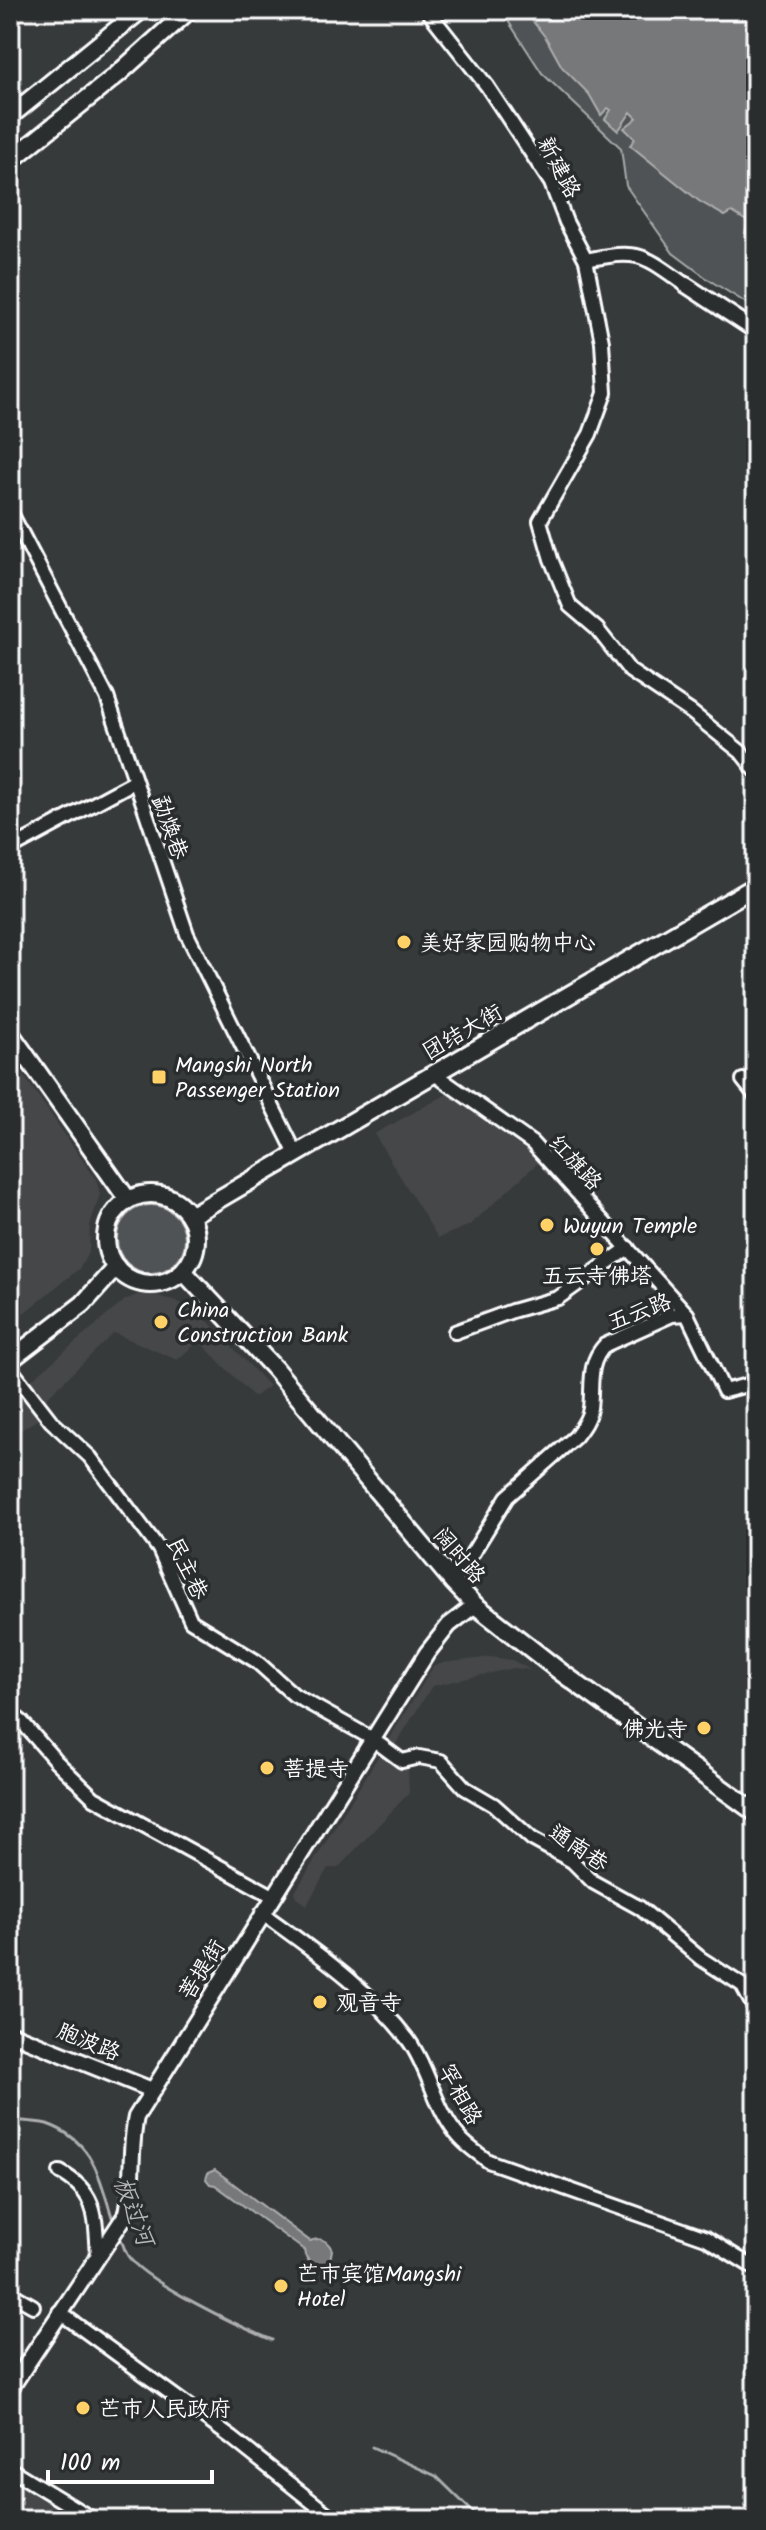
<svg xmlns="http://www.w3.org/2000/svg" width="766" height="2530" viewBox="0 0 766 2530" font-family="Kalam,'LXGW WenKai TC',sans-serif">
	<rect width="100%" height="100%" fill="#373a3b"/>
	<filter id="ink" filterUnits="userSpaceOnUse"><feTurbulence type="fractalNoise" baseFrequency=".0125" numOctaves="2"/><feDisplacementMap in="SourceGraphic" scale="16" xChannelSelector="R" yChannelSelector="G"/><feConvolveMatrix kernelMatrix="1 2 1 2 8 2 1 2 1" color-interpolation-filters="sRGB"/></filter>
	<g filter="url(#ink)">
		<g fill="#444748">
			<path d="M10 1056 96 1179 100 1194 90 1225 89 1251 80 1268 10 1324Z"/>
			<path d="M449 1093 540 1161 470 1225 438 1238 374 1134Z"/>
			<path d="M151 1294 176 1301 194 1309 209 1322 269 1386 254 1397 199 1341 177 1360 114 1333 37 1407 43 1416 10 1437V1398L125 1300 137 1295Z"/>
			<path d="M491 1657 512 1660 531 1670 514 1668 432 1686 391 1752 408 1764 409 1793 338 1868H328L307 1905 297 1898 295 1892 433 1667 443 1663Z"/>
			<path d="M10 2477 84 2520H10Z"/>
		</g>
		<g fill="#505354" stroke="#a8a9aa" stroke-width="2">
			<path d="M501 10H756V309L709 280 673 253 626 186 621 148 542 73Z"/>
			<circle cx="151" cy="1239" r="34"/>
		</g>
		<g fill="#767879" stroke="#adaeaf" stroke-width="2">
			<path d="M524 10H756V174L748 190V194L756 198V240L745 233 748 222 732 212 725 216 699 201 630 145 635 139 624 128 637 118 631 112 618 131 605 119 611 110 608 108 601 115 589 94 562 67 546 38Z"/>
			<path d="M215 2170 310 2241C320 2237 327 2239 332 2250L330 2260 321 2266 311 2264 305 2255 304 2250 215 2185 210 2184 206 2179 208 2173Z"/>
		</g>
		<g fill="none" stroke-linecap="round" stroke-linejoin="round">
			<g stroke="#adaeaf" stroke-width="3">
				<path d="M10 2120C22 2121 36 2121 47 2124 96 2141 100 2182 114 2223"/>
				<path d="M119 2234C122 2241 124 2250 128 2256 145 2282 241 2327 272 2340"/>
				<path d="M372 2447 436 2476 481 2520"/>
			</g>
			<g stroke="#fff" stroke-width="18">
				<g id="minor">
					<path d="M427 10 487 86 551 183 566 222 586 260C640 249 642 254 686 285"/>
					<path d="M586 260 602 342 605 393 590 434 540 521 551 559 570 606 597 629 630 671 691 712 741 752 756 771"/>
					<path d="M10 511 107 697 187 934 296 1154"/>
					<path d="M10 849 134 782"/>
					<path d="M433 1073 532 1143 687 1314 724 1391 751 1384 756 1391"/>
					<path d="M743 1080 756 1096"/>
					<path d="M455 1332 512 1311 558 1298 628 1248"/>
					<path d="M10 1368 51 1421 90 1457 159 1549 191 1621 256 1661 294 1695 371 1738 402 1761 419 1757 441 1761 465 1788 494 1805 532 1839 572 1861 593 1882 640 1908 700 1958 742 1985 756 2011"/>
					<path d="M454 1583 507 1497 575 1437C581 1429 589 1419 590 1408 593 1384 587 1364 605 1345L672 1315 687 1314"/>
					<path d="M10 1713 21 1721 56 1761 94 1798 273 1896"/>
					<path d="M262 1913C314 1951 370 1989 409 2041 430 2070 435 2111 460 2138 468 2147 479 2154 488 2161L706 2238 756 2269"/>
					<path d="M60 2172C98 2193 95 2217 98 2255"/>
					<path d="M10 2293 33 2306"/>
					<path d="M59 2312 232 2438 335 2520"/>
					<path d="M10 2469 94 2520"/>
				</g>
			</g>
			<g stroke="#fff" stroke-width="20">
				<g id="tertiary">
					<path d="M686 285 756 331"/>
					<path d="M10 2033 152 2090"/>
					<path d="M10 2389 127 2213C134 2181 129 2149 136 2117L427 1653 449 1625 475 1605"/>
				</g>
			</g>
			<g stroke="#fff" stroke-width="22">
				<g id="secondary">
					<path d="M10 116 141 10"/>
					<path d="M10 161 118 74 189 10"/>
					<path d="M10 1033 128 1200"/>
					<circle cx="151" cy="1239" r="45"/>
					<path d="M190 1216 756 886"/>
					<path d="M183 1271 274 1368 454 1583 475 1605 562 1673 756 1813"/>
					<path d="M10 1360 83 1304 116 1267"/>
				</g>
			</g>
			<use href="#minor" stroke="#2a2d2e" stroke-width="12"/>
			<use href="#tertiary" stroke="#2a2d2e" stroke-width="14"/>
			<use href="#secondary" stroke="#2a2d2e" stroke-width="16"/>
		</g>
	</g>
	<g fill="#ffd166" stroke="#2a2d2e" stroke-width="3">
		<circle cx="404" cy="942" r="8"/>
		<rect x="151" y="1069" width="16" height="16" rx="4"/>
		<circle cx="547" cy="1225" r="8"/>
		<circle cx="597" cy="1249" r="8"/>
		<circle cx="161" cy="1322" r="8"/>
		<circle cx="704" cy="1728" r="8"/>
		<circle cx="267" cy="1768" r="8"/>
		<circle cx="320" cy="2002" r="8"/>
		<circle cx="281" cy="2286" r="8"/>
		<circle cx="83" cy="2408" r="8"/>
	</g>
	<g text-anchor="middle" stroke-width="7" stroke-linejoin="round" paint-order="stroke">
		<g font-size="22" fill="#fff" stroke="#2a2d2e">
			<text transform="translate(560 167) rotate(62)" y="8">新建路</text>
			<text transform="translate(171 827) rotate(71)" y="8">勐焕巷</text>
			<text transform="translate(462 1031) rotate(-30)" y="8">团结大街</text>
			<text transform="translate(576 1162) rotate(47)" y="8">红旗路</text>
			<text transform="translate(639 1311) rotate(-21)" y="8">五云路</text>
			<text transform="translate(460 1555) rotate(49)" y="8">阔时路</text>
			<text transform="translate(188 1568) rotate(64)" y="8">民主巷</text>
			<text transform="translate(579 1847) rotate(34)" y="8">通南巷</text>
			<text transform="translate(201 1969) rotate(-58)" y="8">菩提街</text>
			<text transform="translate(89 2041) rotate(22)" y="8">胞波路</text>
			<text transform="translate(461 2094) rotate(61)" y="8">罕相路</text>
		</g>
		<g font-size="22" fill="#fff" stroke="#2a2d2e" text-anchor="start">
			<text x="420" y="950">美好家园购物中心</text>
			<text x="175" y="1072">Mangshi North<tspan x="175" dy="25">Passenger Station</tspan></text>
			<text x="563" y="1233">Wuyun Temple</text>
			<text x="597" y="1283" text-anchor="middle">五云寺佛塔</text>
			<text x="177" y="1317">China<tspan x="177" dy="25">Construction Bank</tspan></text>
			<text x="688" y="1736" text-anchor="end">佛光寺</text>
			<text x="283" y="1776">菩提寺</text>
			<text x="336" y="2010">观音寺</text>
			<text x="297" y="2281">芒市宾馆Mangshi<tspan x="297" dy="25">Hotel</tspan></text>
			<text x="99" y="2416">芒市人民政府</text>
		</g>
		<g font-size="24" font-style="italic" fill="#b4b5b5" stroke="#2a2d2e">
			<text transform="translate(134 2211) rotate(69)" y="8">板过河</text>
		</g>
	</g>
	<rect width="766" height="2530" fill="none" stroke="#2a2d2e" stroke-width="40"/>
	<rect x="20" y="20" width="726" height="2490" fill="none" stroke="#fff" stroke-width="3" filter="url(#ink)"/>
	<path d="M48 2470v12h164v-12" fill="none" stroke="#ffffff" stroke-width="4"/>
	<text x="60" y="2470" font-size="24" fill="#ffffff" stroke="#2a2d2e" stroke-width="6" paint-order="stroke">100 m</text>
</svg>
